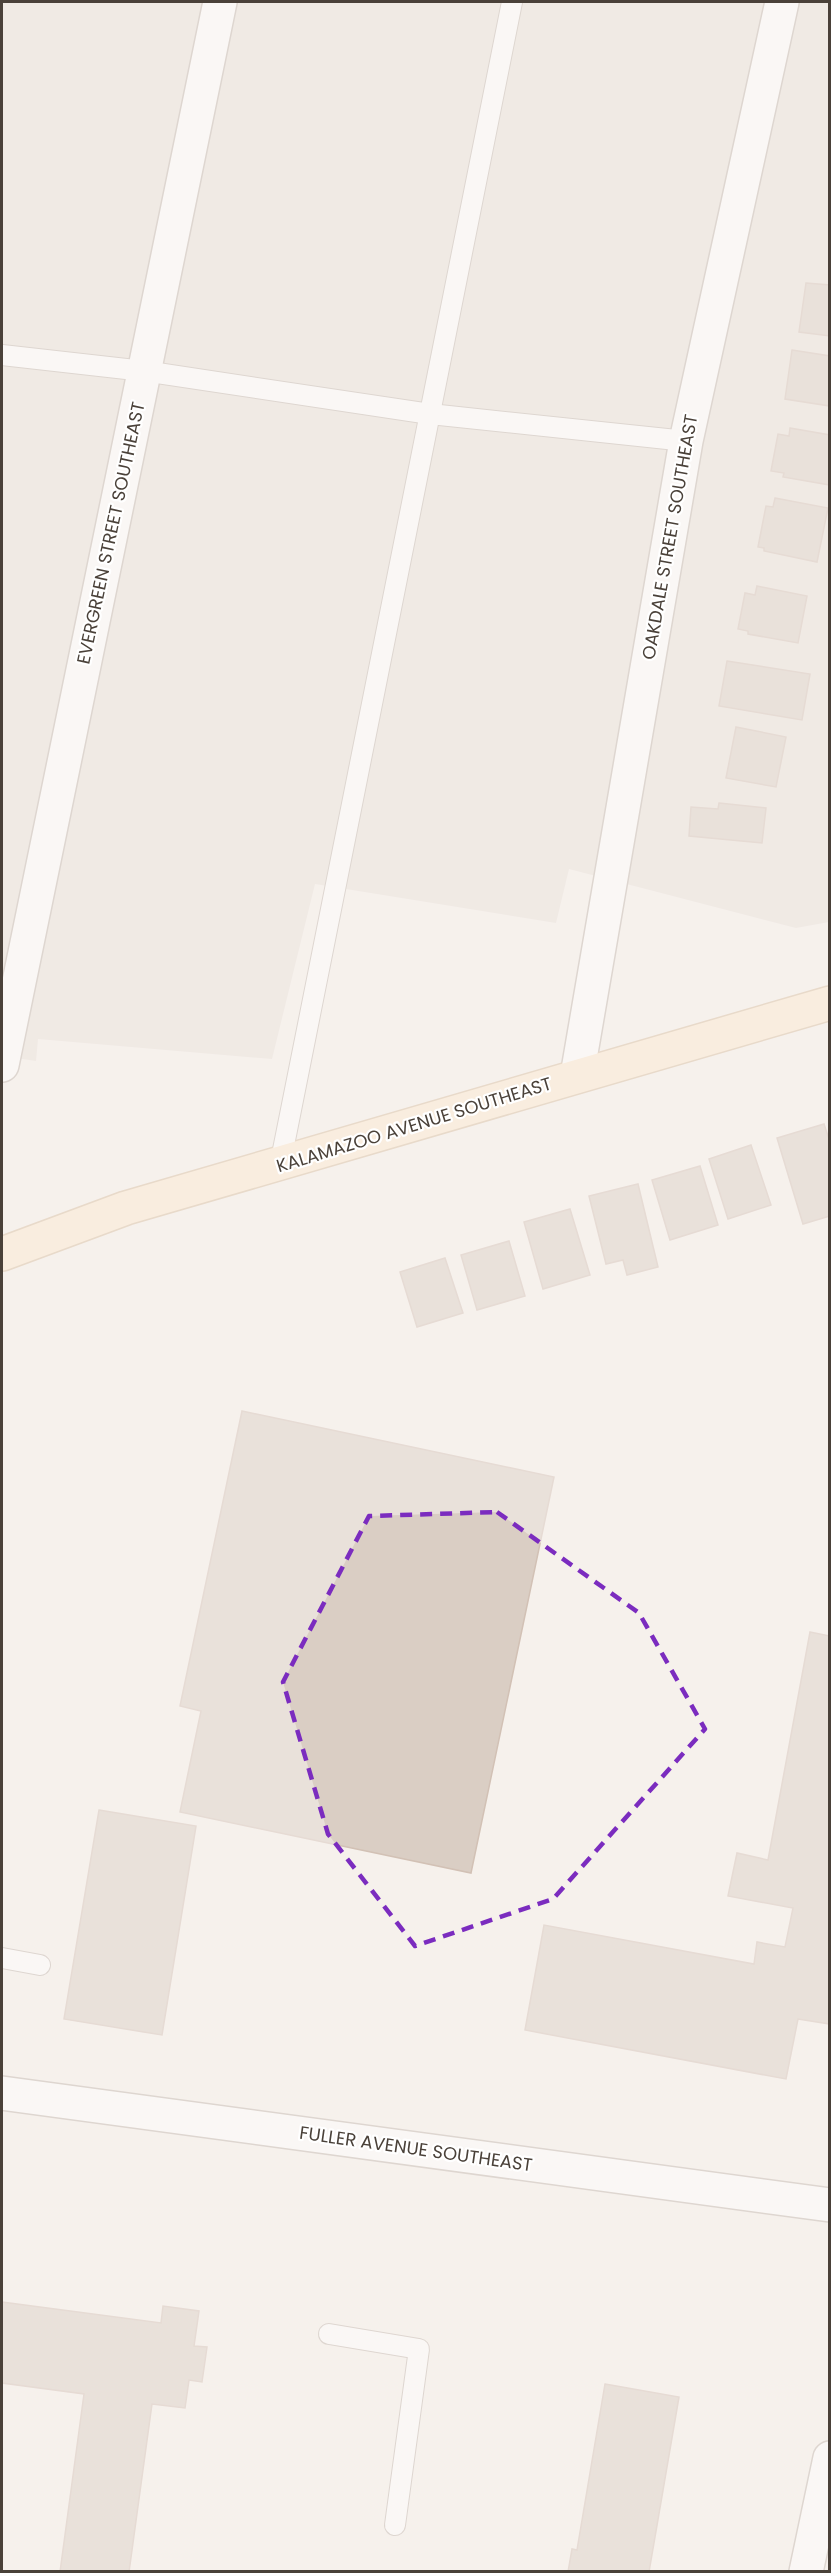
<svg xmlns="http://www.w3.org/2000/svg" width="831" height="2573" viewBox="0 0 831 2573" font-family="Poppins,sans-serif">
	<rect width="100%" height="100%" fill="#f6f1ec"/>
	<path fill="#e9e2da" d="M2 2H829V922L796 928 569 869 556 923 315 884 272 1059 38 1039 36 1061 2 1056Z"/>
	<g fill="#dacec4" stroke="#d2c1b5" stroke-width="1.5">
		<path d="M806 283 830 285V336L799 332Z"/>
		<path d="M792 350 830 356V406L785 399Z"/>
		<path d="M790 428 830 435V485L783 477 784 473 771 471 778 434 789 436Z"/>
		<path d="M775 498 828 508 817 562 764 551V548L758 547 766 506 773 507Z"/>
		<path d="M757 586 807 596 798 643 748 634V631L738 629 745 593 755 595Z"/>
		<path d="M727 661 810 674 802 720 719 706Z"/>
		<path d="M736 727 786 737 776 787 726 778Z"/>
		<path d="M719 803 766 808 762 843 689 836 691 807 718 809Z"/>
		<path d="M824 1124 830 1142V1216L803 1224 777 1138Z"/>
		<path d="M751 1145 771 1205 728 1219 709 1159Z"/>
		<path d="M700 1166 718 1225 670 1240 652 1180Z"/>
		<path d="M638 1184 658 1267 627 1275 623 1260 606 1264 589 1196Z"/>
		<path d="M570 1209 590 1275 543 1289 524 1222Z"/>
		<path d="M509 1241 525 1296 477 1310 461 1255Z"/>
		<path d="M445 1258 463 1313 417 1327 400 1272Z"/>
		<path d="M242 1411 554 1477 471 1873 180 1812 201 1711 180 1706Z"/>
		<path d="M810 1632 830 1636V2024L798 2019 786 2079 525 2030 544 1925 754 1964 757 1942 785 1947 793 1908 728 1896 737 1853 768 1860Z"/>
		<path d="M99 1810 196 1826 162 2035 64 2019Z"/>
		<path d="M2 2302 161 2323 163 2306 199 2311 194 2346 207 2347 202 2382 189 2380 185 2408 152 2404 129 2572H60L84 2394 2 2383Z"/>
		<path d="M605 2384 679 2397 649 2572H568L572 2549 577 2550Z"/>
	</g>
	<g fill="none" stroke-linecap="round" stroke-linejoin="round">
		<g stroke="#c1b7ae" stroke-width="22">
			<g id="service">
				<path d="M2 355 144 371 430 414 686 441"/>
				<path d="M280 1165 512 2"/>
				<path d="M2 1958 40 1965"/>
				<path d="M329 2334 419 2349 395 2525"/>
			</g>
		</g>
		<g stroke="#c1b7ae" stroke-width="36">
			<g id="minor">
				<path d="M2 1065 220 2"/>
				<path d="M806 2572 830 2458"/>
			</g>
		</g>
		<g stroke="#c1b7ae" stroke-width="36">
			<g id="tertiary">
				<path d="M577 1076 686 441 782 2"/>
				<path d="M2 2093 830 2205"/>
			</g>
		</g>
		<g stroke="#d7be9f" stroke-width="36">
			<path id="secondary" d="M2 1254 126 1208 830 1003"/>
		</g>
		<use href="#service" stroke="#fff" stroke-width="20"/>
		<use href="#minor" stroke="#fff" stroke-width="33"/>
		<use href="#tertiary" stroke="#fff" stroke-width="33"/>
		<use href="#secondary" stroke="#fde9ce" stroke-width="33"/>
	</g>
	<path d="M0 0H831V2573H0ZM497 1512 639 1613 705 1729 553 1899 415 1946 328 1834 283 1682 369 1516Z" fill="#f6f1ec" fill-opacity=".55" fill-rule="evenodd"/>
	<path fill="none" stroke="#7b2cbf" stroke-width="4.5" stroke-dasharray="12 8" stroke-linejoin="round" d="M497 1512 639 1613 705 1729 553 1899 415 1946 328 1834 283 1682 369 1516Z"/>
	<g text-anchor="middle" stroke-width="4.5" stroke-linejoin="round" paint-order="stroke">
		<g font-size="18" fill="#4a4139" stroke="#fff">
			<text transform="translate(111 533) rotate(-78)" y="6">EVERGREEN STREET SOUTHEAST</text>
			<text transform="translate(670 537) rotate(-80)" y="6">OAKDALE STREET SOUTHEAST</text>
			<text transform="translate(414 1125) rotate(-17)" y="6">KALAMAZOO AVENUE SOUTHEAST</text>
			<text transform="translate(416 2149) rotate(8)" y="6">FULLER AVENUE SOUTHEAST</text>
		</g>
	</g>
	<rect width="831" height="2573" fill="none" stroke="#4a4139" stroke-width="6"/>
</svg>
